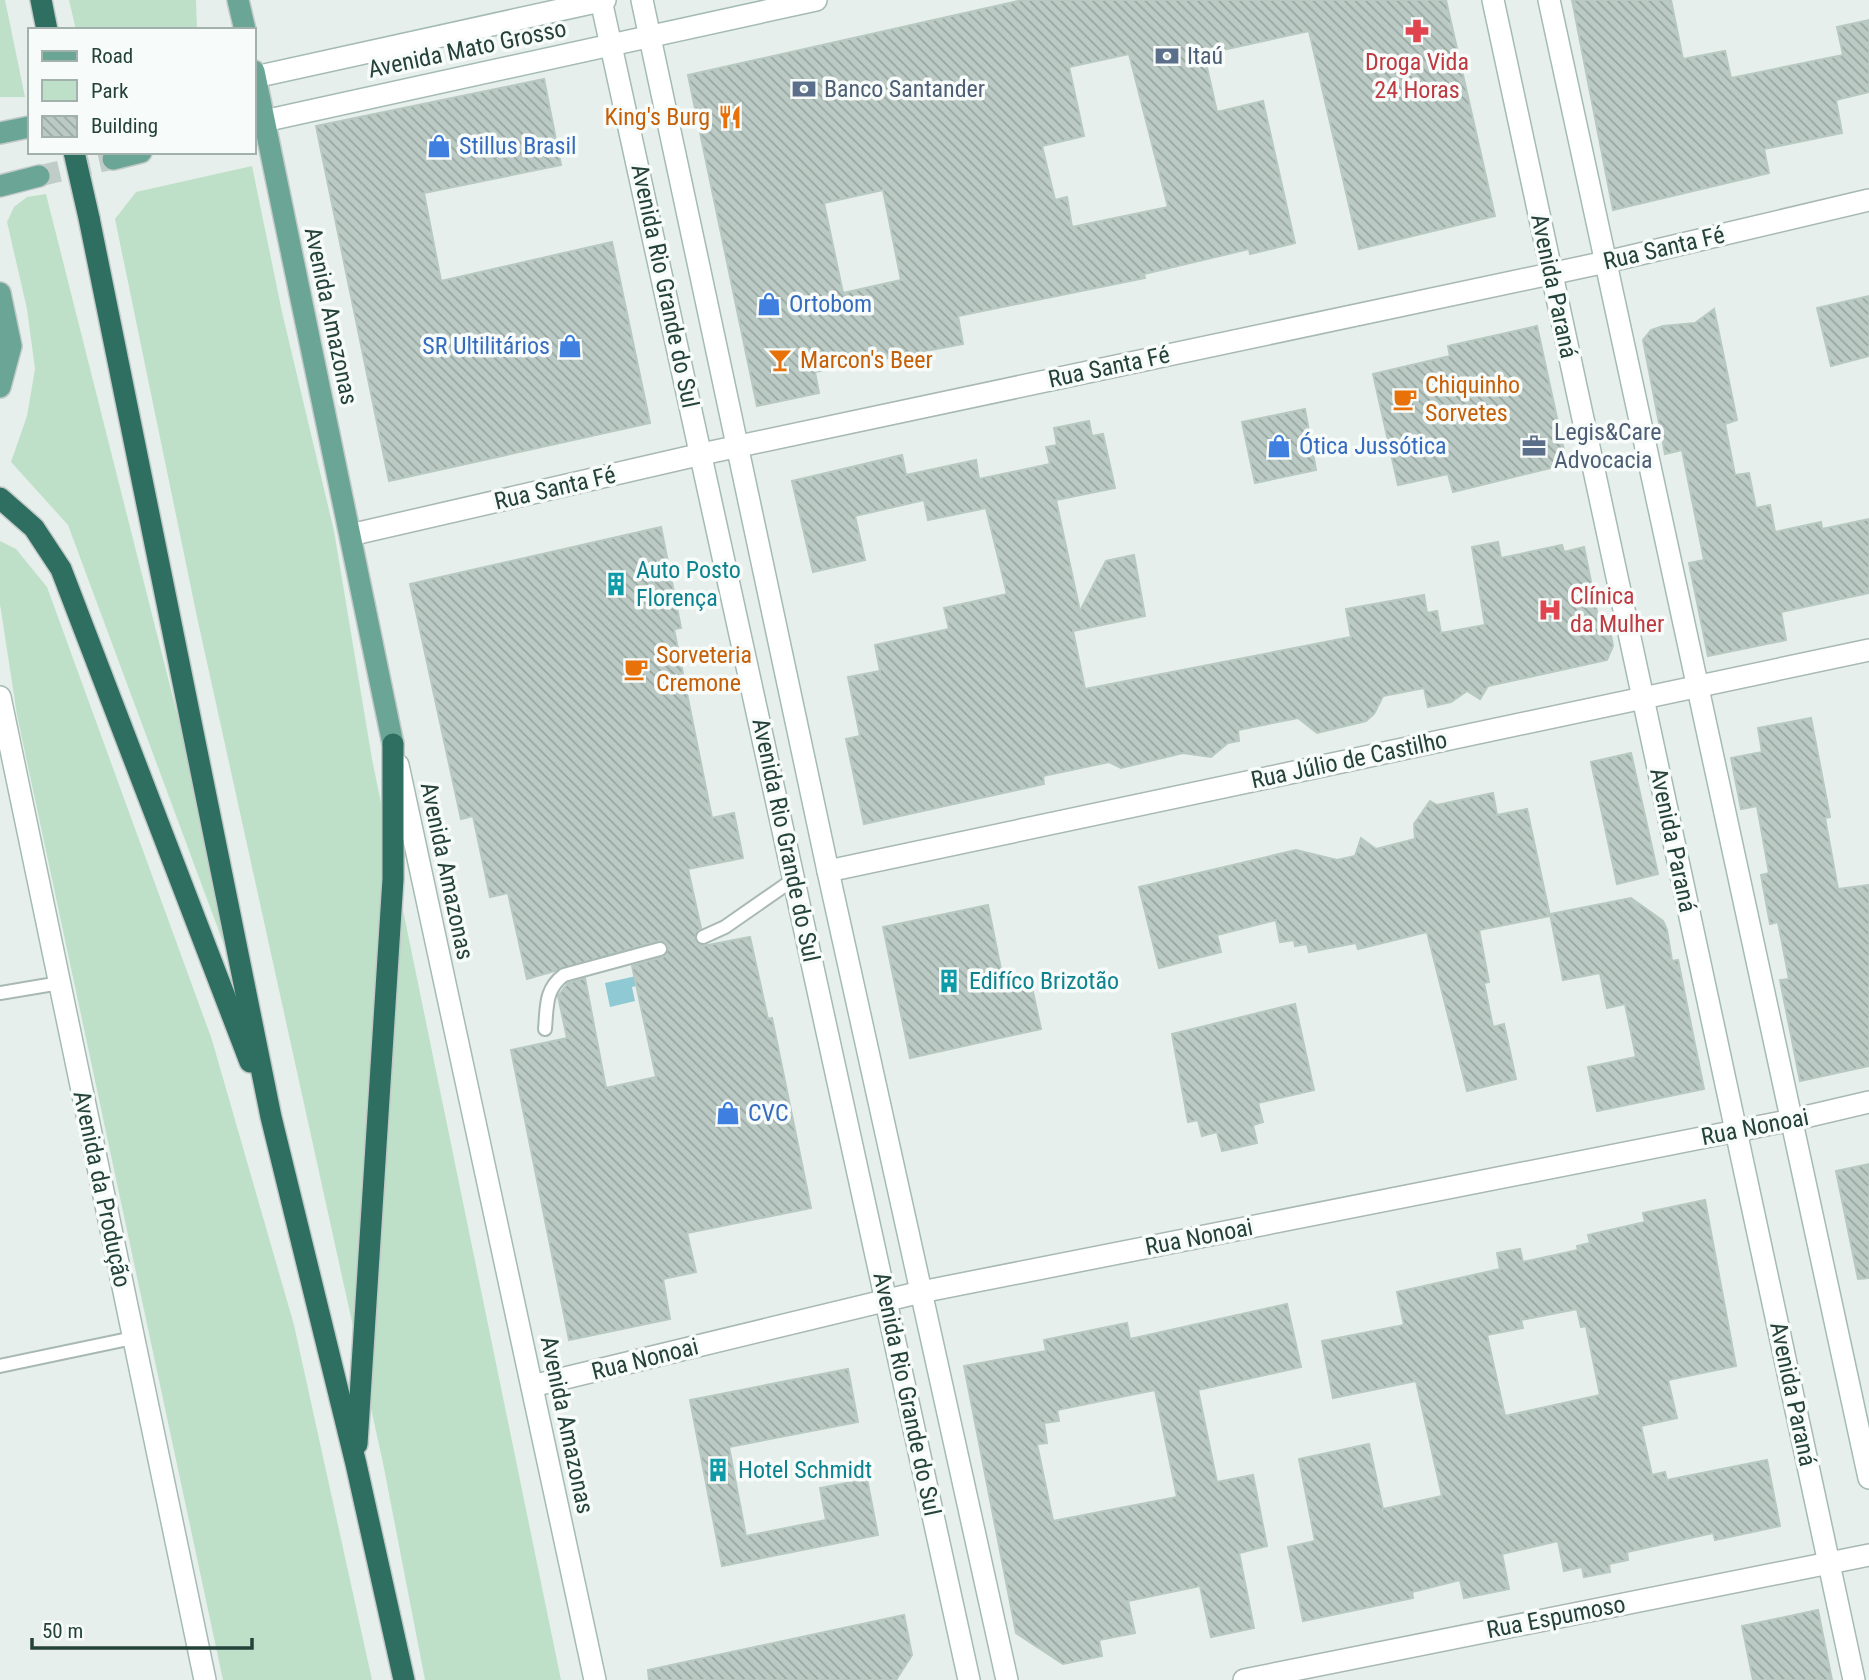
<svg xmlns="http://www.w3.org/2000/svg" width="1869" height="1680" viewBox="0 0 1869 1680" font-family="'Roboto Condensed',sans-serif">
	<defs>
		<pattern id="building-back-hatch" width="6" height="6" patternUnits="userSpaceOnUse" patternTransform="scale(1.75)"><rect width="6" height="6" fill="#bbcac4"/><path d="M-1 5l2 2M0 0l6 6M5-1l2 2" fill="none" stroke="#98a6a0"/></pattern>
	</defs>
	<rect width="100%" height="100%" fill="#e6efeb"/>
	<g fill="#bfe0c8">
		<path d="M0 0H5L25 97H0Z"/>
		<path d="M69 0H196L197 30H76Z"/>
		<path d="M252 166 282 312 334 531 372 759 561 1680H425L383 1463 197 617 115 219 136 192Z"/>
		<path d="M46 194 259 1039 68 525 11 462 27 416 35 369 27 309 7 222 14 207 27 197Z"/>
		<path d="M0 541 16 549 47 587 212 1040 294 1325 372 1680H223L17 715 0 604Z"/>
	</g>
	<path fill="#8ec9d4" d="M645 974 647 983 632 987 635 1001 610 1007 605 983Z"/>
	<g fill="url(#building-back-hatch)" stroke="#b8c9c2" stroke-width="2" fill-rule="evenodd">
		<path d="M1023 0H1446L1495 216 1359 249 1309 31 1204 54 1217 112 1263 101 1295 243 1250 254 1249 249 1144 274 1145 278 958 316 963 344 815 372 819 393 757 406 688 75ZM1129 54 1168 207 1072 227 1067 197 1055 200 1042 146 1084 136 1069 67ZM883 190 901 280 843 293 824 203Z"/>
		<path d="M1572 0H1671L1683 59 1725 51 1731 78 1843 55 1837 27 1869 20V92L1836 100 1842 133 1764 149 1769 173 1613 210Z"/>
		<path d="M544 79 561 165 424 193 441 281 612 242 650 423 389 481 316 126Z"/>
		<path d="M1869 296V356L1831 366 1817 308Z"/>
		<path d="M1714 309 1737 420 1725 424 1735 475 1749 473 1756 508 1770 505 1775 532 1821 522 1822 529 1869 519V593L1781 612 1786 640 1708 656 1689 563 1704 560 1682 450 1665 454 1643 340 1651 330 1663 326 1695 323Z"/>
		<path d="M1537 326 1567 464 1453 492 1448 474 1398 485 1373 374 1450 356 1448 346Z"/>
		<path d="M1305 409 1316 470 1255 483 1242 422Z"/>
		<path d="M1089 421 1092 436 1103 434 1115 488 1056 500 1080 611 1106 561 1134 555 1145 616 1073 631 1085 689 1351 637 1346 609 1424 595 1427 613 1437 611 1441 633 1485 625 1472 547 1498 542 1501 558 1562 545 1564 552 1584 547 1599 621 1608 619 1613 646 1607 660 1488 686 1480 699 1467 691 1451 702 1428 707 1424 688 1383 696 1374 714 1366 721 1317 733 1298 718 1238 730 1239 741 1228 743 1211 757 1183 753 1121 768 1109 762 1043 776 1044 784 864 824 846 739 860 736 848 677 880 671 875 645 949 629 944 608 1007 594 986 508 928 520 924 500 855 516 865 560 813 572 792 481 902 455 906 475 976 460 979 479 1050 464 1046 447 1057 445 1054 428Z"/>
		<path d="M661 527 681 628 674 629 712 818 734 813 743 858 688 869 701 928 696 933 695 940 703 946 750 937 768 1019 772 1018 811 1208 687 1233 696 1272 663 1279 670 1319 569 1340 511 1050 567 1038 558 996 568 983 585 978 606 1088 656 1077 632 966 663 957 669 947 666 942 658 941 527 979 508 893 490 897 473 816 461 819 410 584Z"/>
		<path d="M1811 718 1830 817 1825 818 1838 889 1869 885V1066L1800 1081 1780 980 1789 979 1778 922 1770 924 1761 875 1769 873 1757 806 1741 809 1731 758 1762 752 1758 728Z"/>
		<path d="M1631 753 1658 874 1617 884 1591 762Z"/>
		<path d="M1493 793 1497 815 1527 809 1550 916 1479 930 1489 982 1484 983 1493 1027 1504 1024 1516 1079 1467 1091 1427 932 1358 949 1356 943 1309 952 1307 944 1295 946 1294 940 1280 942 1276 920 1217 935 1221 952 1159 968 1139 887 1296 850 1337 860 1355 856 1361 838 1376 849 1415 839 1414 824 1430 801 1437 805Z"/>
		<path d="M1631 898 1663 921 1667 930 1672 961 1678 960 1704 1089 1597 1111 1588 1067 1636 1057 1625 1004 1607 1008 1600 973 1563 980 1550 914Z"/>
		<path d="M988 905 1004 984 1030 978 1041 1029 910 1058 883 927Z"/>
		<path d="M1295 1004 1314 1090 1258 1103 1263 1122 1253 1125 1257 1143 1222 1151 1217 1132 1202 1136 1198 1120 1188 1122 1172 1034Z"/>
		<path d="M1869 1164V1278L1858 1279 1836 1171Z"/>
		<path d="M1705 1200 1736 1366 1668 1380 1677 1418 1641 1426 1652 1475 1665 1472 1667 1480 1767 1460 1780 1526 1715 1540 1713 1533 1627 1552 1628 1560 1609 1564 1610 1572 1584 1577 1582 1567 1564 1571 1558 1541 1502 1554 1509 1589 1464 1598 1460 1580 1412 1592 1413 1598 1303 1621 1288 1547 1315 1541 1299 1459 1369 1444 1383 1509 1442 1496 1416 1381 1333 1398 1322 1341 1404 1325 1397 1292 1500 1269 1497 1253 1520 1249 1523 1262 1578 1250 1577 1246 1590 1243 1588 1235 1645 1222 1643 1213ZM1577 1309 1581 1327 1586 1326 1600 1395 1505 1416 1487 1335 1523 1328 1521 1320Z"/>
		<path d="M1287 1304 1301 1367 1198 1390 1217 1482 1253 1475 1267 1546 1239 1553 1254 1628 1211 1637 1200 1586 1128 1601 1135 1633 1099 1640 1102 1656 1063 1664 1016 1633 964 1366 1046 1351 1044 1340 1127 1323 1130 1339ZM1155 1390 1177 1497 1053 1521 1037 1444 1047 1443 1044 1423 1059 1421 1057 1410Z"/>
		<path d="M848 1369 858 1422 729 1447 746 1536 826 1520 820 1488 867 1479 878 1535 722 1566 690 1400Z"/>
		<path d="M1818 1610 1832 1680H1753L1742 1626Z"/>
		<path d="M904 1615 912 1655 896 1680H649L648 1670Z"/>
	</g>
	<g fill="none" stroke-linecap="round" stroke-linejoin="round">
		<path stroke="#bfccc8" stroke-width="21" stroke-dasharray="21 10" stroke-linecap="butt" d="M39 176 113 159"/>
		<g stroke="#a8b8b2" stroke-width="16">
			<g id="lane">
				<path d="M703 937 725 927 794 879"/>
				<path d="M0 993 60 983"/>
				<path d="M545 1029C547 1006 545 989 564 975L660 949"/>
				<path d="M0 1366 133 1338"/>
			</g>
		</g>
		<g stroke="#a8b8b2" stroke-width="24">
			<g id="street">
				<path d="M350 535 702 454 1606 262 1869 200"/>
				<path d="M828 871 1869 650"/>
				<path d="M532 1386 921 1292 1792 1120 1869 1102"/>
				<path d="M1244 1680 1869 1555"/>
			</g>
		</g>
		<g stroke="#a4bbb3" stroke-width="24">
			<g id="secondary">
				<path d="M601 0 969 1680"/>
				<path d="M642 0 828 871 1007 1680"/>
				<path d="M1493 0 1854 1680"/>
				<path d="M1549 0 1869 1478"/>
				<path d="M255 77 605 0"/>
				<path d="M264 121 816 0"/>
				<path d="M0 697 205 1680"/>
				<path d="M398 765 595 1680"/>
			</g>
		</g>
		<g stroke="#c2cac8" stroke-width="24">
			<g id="primary">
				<path d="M238 0 245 30"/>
				<path d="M254 71 393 744"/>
				<path d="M0 133 29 127"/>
				<path d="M113 159 141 152"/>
				<path d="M0 186 39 176"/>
				<path d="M0 293 11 346 0 387"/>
			</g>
		</g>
		<g stroke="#c2cac8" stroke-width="24">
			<g id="highway">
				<path d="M41 0 47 30"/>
				<path d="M89 218 271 1117 356 1464 404 1680"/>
				<path d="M0 498 34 528 61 569 250 1062"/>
				<path d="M357 1444 393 879V744"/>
			</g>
		</g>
		<use href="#lane" stroke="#fff" stroke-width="12"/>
		<use href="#street" stroke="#fff" stroke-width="21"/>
		<use href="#secondary" stroke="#fff" stroke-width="21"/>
		<use href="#primary" stroke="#6aa596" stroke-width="21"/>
		<use href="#highway" stroke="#2f6f62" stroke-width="21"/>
		<g stroke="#c2cac8" stroke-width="24" stroke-linecap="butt">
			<path id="highway-bridge" d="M74 152 89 218"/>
		</g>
		<use href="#highway-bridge" stroke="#2f6f62" stroke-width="21"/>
	</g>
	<defs>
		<g id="pharmacy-bare" transform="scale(1.89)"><path d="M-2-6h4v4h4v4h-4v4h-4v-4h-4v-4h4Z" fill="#e0444e" stroke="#f7fbf9" stroke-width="2.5" paint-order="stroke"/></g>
		<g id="bank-bare" transform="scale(1.89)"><path d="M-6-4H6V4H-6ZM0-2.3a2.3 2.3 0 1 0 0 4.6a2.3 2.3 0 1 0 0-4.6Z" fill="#5c6f8a" stroke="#f7fbf9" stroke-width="2.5" paint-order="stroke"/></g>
		<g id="restaurant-bare" transform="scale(1.89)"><path d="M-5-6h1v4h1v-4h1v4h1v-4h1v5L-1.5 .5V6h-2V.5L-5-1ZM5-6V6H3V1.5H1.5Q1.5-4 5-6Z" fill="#e8710a" stroke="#f7fbf9" stroke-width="2.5" paint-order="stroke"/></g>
		<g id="shop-bare" transform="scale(1.89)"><path d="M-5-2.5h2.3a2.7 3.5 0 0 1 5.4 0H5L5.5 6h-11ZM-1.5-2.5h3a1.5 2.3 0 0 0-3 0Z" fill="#3f7fe0" stroke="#f7fbf9" stroke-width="2.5" paint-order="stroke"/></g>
		<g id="bar-bare" transform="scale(1.89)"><path d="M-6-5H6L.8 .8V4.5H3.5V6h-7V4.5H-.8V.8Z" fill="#e8710a" stroke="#f7fbf9" stroke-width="2.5" paint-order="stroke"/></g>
		<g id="cafe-bare" transform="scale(1.89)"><path d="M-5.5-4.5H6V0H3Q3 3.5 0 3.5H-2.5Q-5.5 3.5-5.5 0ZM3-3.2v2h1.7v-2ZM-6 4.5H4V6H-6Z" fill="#e8710a" stroke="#f7fbf9" stroke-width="2.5" paint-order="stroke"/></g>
		<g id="office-bare" transform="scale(1.89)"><path d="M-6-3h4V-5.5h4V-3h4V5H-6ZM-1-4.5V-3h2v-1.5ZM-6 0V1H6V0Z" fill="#5c6f8a" stroke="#f7fbf9" stroke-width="2.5" paint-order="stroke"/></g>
		<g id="building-bare" transform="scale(1.89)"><path d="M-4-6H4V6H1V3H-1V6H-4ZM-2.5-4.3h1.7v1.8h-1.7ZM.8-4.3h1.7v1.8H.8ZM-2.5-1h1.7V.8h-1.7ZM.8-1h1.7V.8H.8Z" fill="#0f9aa8" stroke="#f7fbf9" stroke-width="2.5" paint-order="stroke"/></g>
		<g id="hospital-bare" transform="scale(1.89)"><path d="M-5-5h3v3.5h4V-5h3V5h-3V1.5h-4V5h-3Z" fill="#e0444e" stroke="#f7fbf9" stroke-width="2.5" paint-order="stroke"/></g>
	</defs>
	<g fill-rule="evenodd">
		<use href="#pharmacy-bare" x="1417" y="31"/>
		<use href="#bank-bare" x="1167" y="56"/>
		<use href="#bank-bare" x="804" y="89"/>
		<use href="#restaurant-bare" x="730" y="117"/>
		<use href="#shop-bare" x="439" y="146"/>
		<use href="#shop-bare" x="769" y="304"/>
		<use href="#shop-bare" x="570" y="346"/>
		<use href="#bar-bare" x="780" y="360"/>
		<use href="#cafe-bare" x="1405" y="399"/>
		<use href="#shop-bare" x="1279" y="446"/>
		<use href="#office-bare" x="1534" y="446"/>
		<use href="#building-bare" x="616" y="584"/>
		<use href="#hospital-bare" x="1550" y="610"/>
		<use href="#cafe-bare" x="636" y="669"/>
		<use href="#building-bare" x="949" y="981"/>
		<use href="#shop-bare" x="728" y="1113"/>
		<use href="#building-bare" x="718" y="1470"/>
	</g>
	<g text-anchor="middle" stroke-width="7" stroke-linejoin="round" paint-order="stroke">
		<g font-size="24" fill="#24423a" stroke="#f7fbf9">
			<text transform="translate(467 49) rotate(-12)" y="8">Avenida Mato Grosso</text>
			<text transform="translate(1664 248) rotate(-13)" y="8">Rua Santa Fé</text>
			<text transform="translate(665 286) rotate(78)" y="8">Avenida Rio Grande do Sul</text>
			<text transform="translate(1554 286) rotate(78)" y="8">Avenida Paraná</text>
			<text transform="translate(331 316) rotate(78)" y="8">Avenida Amazonas</text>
			<text transform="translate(1109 367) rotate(-12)" y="8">Rua Santa Fé</text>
			<text transform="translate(555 488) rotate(-13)" y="8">Rua Santa Fé</text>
			<text transform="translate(1349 760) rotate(-12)" y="8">Rua Júlio de Castilho</text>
			<text transform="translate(786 840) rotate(78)" y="8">Avenida Rio Grande do Sul</text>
			<text transform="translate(1673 840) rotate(78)" y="8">Avenida Paraná</text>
			<text transform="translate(447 871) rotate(78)" y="8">Avenida Amazonas</text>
			<text transform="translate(1755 1127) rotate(-11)" y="8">Rua Nonoai</text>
			<text transform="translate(102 1189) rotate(78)" y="8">Avenida da Produção</text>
			<text transform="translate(1199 1237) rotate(-11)" y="8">Rua Nonoai</text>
			<text transform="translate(645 1359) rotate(-14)" y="8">Rua Nonoai</text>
			<text transform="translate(907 1394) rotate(78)" y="8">Avenida Rio Grande do Sul</text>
			<text transform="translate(1793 1394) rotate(78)" y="8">Avenida Paraná</text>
			<text transform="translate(567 1425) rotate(78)" y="8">Avenida Amazonas</text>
			<text transform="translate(1556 1617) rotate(-11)" y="8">Rua Espumoso</text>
		</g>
		<g font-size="24" fill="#4e5e75" stroke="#f7fbf9" text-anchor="start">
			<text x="1187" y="64">Itaú</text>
			<text x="824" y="97">Banco Santander</text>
			<text x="1554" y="440">Legis&amp;Care<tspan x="1554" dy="28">Advocacia</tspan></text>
		</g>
		<g font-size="24" fill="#be3a42" stroke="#f7fbf9">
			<text x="1417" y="70">Droga Vida<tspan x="1417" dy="28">24 Horas</tspan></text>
			<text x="1570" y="604" text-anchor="start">Clínica<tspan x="1570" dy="28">da Mulher</tspan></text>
		</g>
		<g font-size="24" fill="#c56008" stroke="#f7fbf9" text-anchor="start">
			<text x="710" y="125" text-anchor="end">King's Burg</text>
			<text x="800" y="368">Marcon's Beer</text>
			<text x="1425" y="393">Chiquinho<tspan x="1425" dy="28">Sorvetes</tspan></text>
			<text x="656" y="663">Sorveteria<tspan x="656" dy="28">Cremone</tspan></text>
		</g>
		<g font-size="24" fill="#366cbe" stroke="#f7fbf9" text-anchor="start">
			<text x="459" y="154">Stillus Brasil</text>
			<text x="789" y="312">Ortobom</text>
			<text x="550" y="354" text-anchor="end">SR Ultilitários</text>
			<text x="1299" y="454">Ótica Jussótica</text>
			<text x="748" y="1121">CVC</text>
		</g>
		<g font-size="24" fill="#0d838f" stroke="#f7fbf9" text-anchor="start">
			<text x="636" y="578">Auto Posto<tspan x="636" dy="28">Florença</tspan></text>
			<text x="969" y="989">Edifíco Brizotão</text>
			<text x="738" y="1478">Hotel Schmidt</text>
		</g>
	</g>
	<rect x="28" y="28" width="228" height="126" fill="#f7fbf9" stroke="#a3b1ad" stroke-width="2"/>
	<rect x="42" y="51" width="35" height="10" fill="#6aa596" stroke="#a3b1ad" stroke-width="2"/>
	<text x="91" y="63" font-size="21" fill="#24423a">Road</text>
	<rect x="42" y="80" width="35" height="21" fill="#bfe0c8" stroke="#a3b1ad" stroke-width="2"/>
	<text x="91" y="98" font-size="21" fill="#24423a">Park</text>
	<rect x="42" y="116" width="35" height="21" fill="url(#building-back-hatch)" stroke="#a3b1ad" stroke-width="2"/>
	<text x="91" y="133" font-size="21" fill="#24423a">Building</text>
	<path d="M32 1638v10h220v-10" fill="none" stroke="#24423a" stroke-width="3.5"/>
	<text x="42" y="1638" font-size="21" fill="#24423a" stroke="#f7fbf9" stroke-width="5" paint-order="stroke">50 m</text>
</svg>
